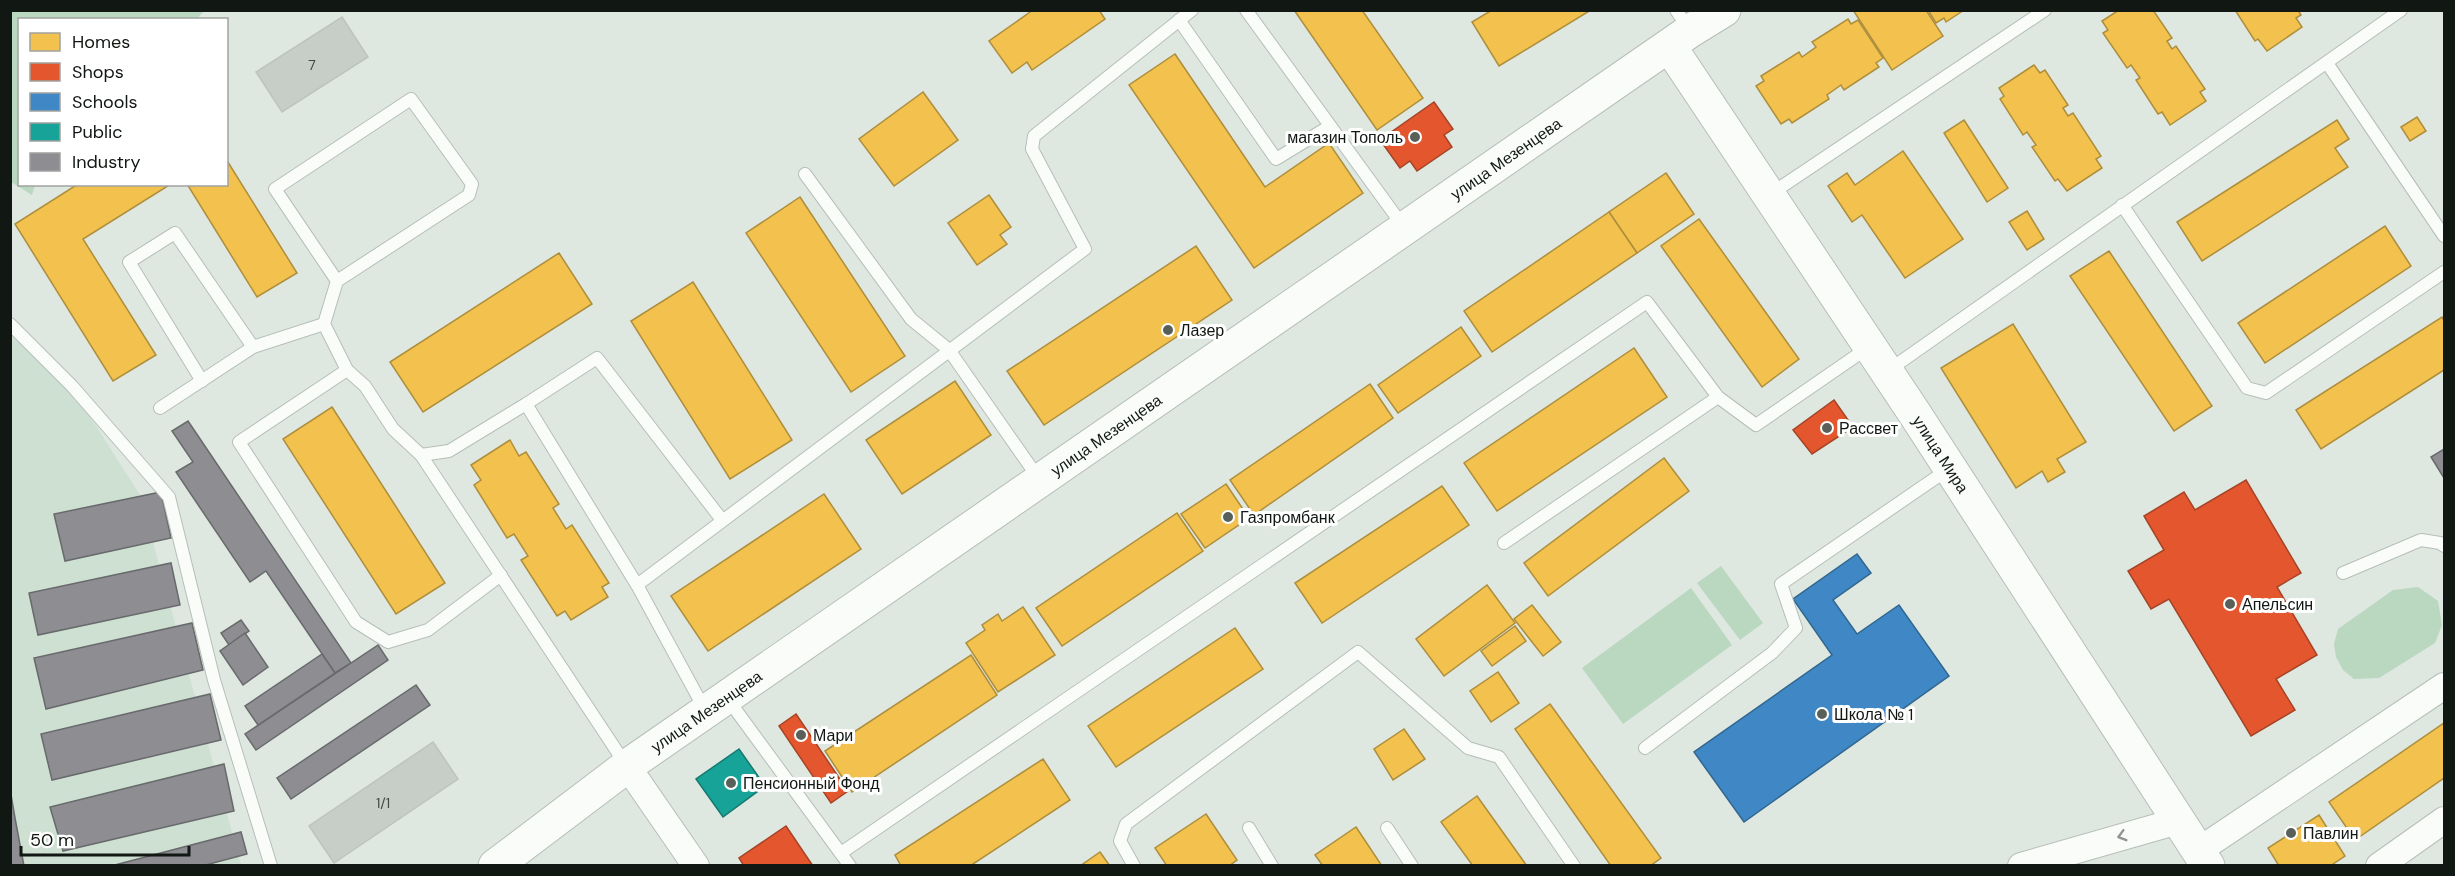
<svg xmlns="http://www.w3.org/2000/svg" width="2455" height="876" viewBox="0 0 2455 876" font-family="'DM Sans',sans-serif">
	<rect width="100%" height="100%" fill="#dee8e0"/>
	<path fill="#cee0d2" d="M10 335 73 390 140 495 241 865H11Z"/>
	<g fill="#bad7c0">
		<path d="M10 11 11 10 204 11 196 20H20V184L35 185 32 195 11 182Z"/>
		<path d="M1721 566 1763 623 1740 640 1697 583Z"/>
		<path d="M2418 587 2438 601 2442 625 2435 643 2379 678 2354 679 2343 670 2336 657 2334 644 2338 629 2393 590Z"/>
		<path d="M1691 588 1732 645 1623 724 1582 668Z"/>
	</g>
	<g fill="#f2c14e" stroke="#ae8e3c" stroke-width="1.5">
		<path d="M1033 10H1099L1105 19 1032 70 1027 62 1012 73 989 41Z"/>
		<path d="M1294 10H1362L1423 98 1377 130Z"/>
		<path d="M1492 10H1591L1499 66 1472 22Z"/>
		<path d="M1853 10H1926L1943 36 1892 70Z"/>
		<path d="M1928 10H1964L1946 22 1944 18 1936 23Z"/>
		<path d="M2119 10H2153L2172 38 2167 41 2172 49 2176 46 2205 89 2200 92 2206 101 2170 125 2162 112 2158 114 2136 80 2140 78 2131 65 2127 68 2103 33 2108 30 2102 21Z"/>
		<path d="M2235 10H2298L2301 15 2296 18 2302 27 2267 51 2258 39 2255 41Z"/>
		<path d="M1848 19 1851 24 1858 20 1883 58 1876 63 1879 67 1844 90 1841 85 1827 95 1829 99 1792 123 1789 119 1781 124 1756 86 1764 81 1761 76 1799 52 1802 57 1816 47 1812 42Z"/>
		<path d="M1175 54 1265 187 1329 143 1363 193 1254 268 1129 85Z"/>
		<path d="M2034 65 2040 73 2045 70 2068 105 2063 108 2068 116 2073 113 2101 156 2096 159 2102 168 2067 191 2058 179 2055 181 2032 147 2036 145 2027 132 2023 135 2000 99 2004 96 1999 88Z"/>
		<path d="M923 92 958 140 894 186 859 139Z"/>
		<path d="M2417 117 2426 131 2410 141 2401 127Z"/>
		<path d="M1964 120 2008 188 1987 202 1944 133Z"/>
		<path d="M2337 120 2349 139 2335 148 2348 167 2202 261 2177 222Z"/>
		<path d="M1903 151 1963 239 1905 278 1862 215 1852 222 1828 186 1847 173 1855 185Z"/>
		<path d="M226 159 297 273 257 297 187 184H226Z"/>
		<path d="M1666 173 1694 214 1637 253 1609 212Z"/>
		<path d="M78 184H171L83 239 156 355 113 381 15 224Z"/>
		<path d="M989 195 1011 227 1000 235 1007 244 977 265 948 223Z"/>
		<path d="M800 197 905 356 851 392 746 233Z"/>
		<path d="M2027 211 2044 239 2027 250 2009 222Z"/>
		<path d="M1609 212 1637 253 1492 352 1464 311Z"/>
		<path d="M1699 219 1799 359 1762 387 1661 246Z"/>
		<path d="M2385 226 2411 266 2265 363 2238 323Z"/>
		<path d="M1196 246 1232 300 1044 425 1007 371Z"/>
		<path d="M2109 251 2212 406 2174 431 2070 276Z"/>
		<path d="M559 253 592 304 423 412 390 362Z"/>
		<path d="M693 282 792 440 730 479 631 321Z"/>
		<path d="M2442 317 2444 321V370L2321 449 2296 410Z"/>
		<path d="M2013 324 2086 442 2057 459 2065 472 2048 482 2042 471 2016 488 1941 368Z"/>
		<path d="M1461 327 1481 356 1398 413 1378 385Z"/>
		<path d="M1634 348 1667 397 1497 511 1464 463Z"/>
		<path d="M955 381 991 435 902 494 866 440Z"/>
		<path d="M1370 384 1393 418 1254 515 1230 480Z"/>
		<path d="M332 407 445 583 396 614 283 439Z"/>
		<path d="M510 440 519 456 526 452 559 504 553 508 566 529 572 525 609 583 602 587 608 597 571 620 565 611 557 616 521 560 528 556 514 534 507 538 474 485 481 480 471 465Z"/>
		<path d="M1664 458 1689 491 1548 596 1524 563Z"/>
		<path d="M1226 484 1249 518 1205 548 1181 514Z"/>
		<path d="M1442 486 1469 525 1322 623 1295 583Z"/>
		<path d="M824 494 861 549 708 651 671 596Z"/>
		<path d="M1177 513 1203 551 1062 646 1036 608Z"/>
		<path d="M1487 585 1515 623 1444 676 1416 639Z"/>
		<path d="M1532 605 1561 642 1543 656 1514 619Z"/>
		<path d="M1023 607 1055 655 998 692 966 643 985 630 982 625 998 614 1002 621Z"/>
		<path d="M1515 626 1526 641 1492 666 1481 651Z"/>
		<path d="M1235 628 1263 669 1116 767 1088 726Z"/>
		<path d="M971 655 997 695 852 792 825 751Z"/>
		<path d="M1498 672 1519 703 1491 722 1470 691Z"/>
		<path d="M1550 704 1661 858 1650 866H1611L1515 729Z"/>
		<path d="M2444 723V778L2355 840 2329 802Z"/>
		<path d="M1404 729 1425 759 1393 780 1374 749Z"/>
		<path d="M1043 759 1070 800 970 866H901L895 855Z"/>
		<path d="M1477 796 1527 866H1473L1441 822Z"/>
		<path d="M1206 814 1237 860 1229 866H1167L1155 848Z"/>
		<path d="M2319 815 2345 856 2330 866H2279L2268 848Z"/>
		<path d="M1356 827 1382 866H1323L1315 855Z"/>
		<path d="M1100 852 1110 866H1080Z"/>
	</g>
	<g fill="#e4572e" stroke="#a54426" stroke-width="1.5">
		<path d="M1434 102 1453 129 1444 135 1452 147 1417 171 1410 161 1400 168 1380 140Z"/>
		<path d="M1834 400 1853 427 1812 454 1793 430Z"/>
		<path d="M2246 480 2301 573 2277 587 2317 655 2276 679 2295 710 2251 736 2169 599 2151 609 2128 571 2164 550 2144 516 2184 492 2195 510Z"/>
		<path d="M796 714 848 791 831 803 779 726Z"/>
		<path d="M786 826 813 866H744L739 858Z"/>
	</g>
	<path fill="#3f88c5" stroke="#31668f" stroke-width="1.5" d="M1857 554 1871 573 1833 600 1857 634 1899 605 1949 676 1744 822 1694 752 1832 655 1793 599Z"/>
	<path fill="#17a398" stroke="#157970" stroke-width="1.5" d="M739 749 765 786 723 817 696 779Z"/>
	<g fill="#8d8d92" stroke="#686a6c" stroke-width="1.5">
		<path d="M188 421 351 663 335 673 266 571 250 582 176 472 193 462 172 431Z"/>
		<path d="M2444 449V478L2431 457Z"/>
		<path d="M161 492 171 538 65 561 54 514Z"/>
		<path d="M171 563 180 605 38 635 29 593Z"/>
		<path d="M241 620 249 631 229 645 221 633Z"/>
		<path d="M192 623 203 670 46 709 34 658Z"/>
		<path d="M245 633 268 667 243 685 220 651Z"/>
		<path d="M378 645 388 660 256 750 245 734Z"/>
		<path d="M322 654 335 673 258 725 245 706Z"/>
		<path d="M416 685 430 705 291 799 277 778Z"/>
		<path d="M210 694 221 740 52 780 41 734Z"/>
		<path d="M224 764 234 811 63 851 50 807Z"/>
		<path d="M10 789 15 818 24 866H10Z"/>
		<path d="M241 832 247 854 202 866H111Z"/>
	</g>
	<g fill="#c7cec8" stroke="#bcc4be" stroke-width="1.5">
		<path d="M342 17 368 57 282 112 256 72Z"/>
		<path d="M433 742 458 779 334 863 309 826Z"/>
	</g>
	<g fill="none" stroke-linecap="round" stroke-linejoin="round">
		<g stroke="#b6beb8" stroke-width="14">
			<g id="lane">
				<path d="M1246 10 1403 226"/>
				<path d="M1676 10 1689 29"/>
				<path d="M1179 20 1276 159 1330 126"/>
				<path d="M2327 63 2444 236"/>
				<path d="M805 174 911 319 949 350 1039 479"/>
				<path d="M1769 195 2045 10"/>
				<path d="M2122 205 2247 388 2266 393 2444 272"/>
				<path d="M337 281 275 189 411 99 472 184 469 195 337 281 324 324 347 370"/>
				<path d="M10 324 72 386 169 497 214 680 271 866"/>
				<path d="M1889 370 2401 10"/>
				<path d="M202 381 129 262 175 233 253 347"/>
				<path d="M526 404 597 358 722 520"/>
				<path d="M160 408 253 347 324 324"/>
				<path d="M421 455 626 765"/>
				<path d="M1504 543 1718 397"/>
				<path d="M2343 573 2421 540 2440 543 2444 546"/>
				<path d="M501 575 428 630 388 642 356 622 239 442 347 370 365 386 393 429 421 455 449 451 526 404 637 585 705 710"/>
				<path d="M637 585 1085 249 1032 149 1034 136 1192 10"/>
				<path d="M727 698 850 866"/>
				<path d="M1645 748 1772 653 1796 628 1781 584 1950 468"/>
				<path d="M1249 828 1272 866"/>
				<path d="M1387 828 1412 866"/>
				<path d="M841 853 1647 302 1718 397 1756 425 1869 347"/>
				<path d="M1134 866 1120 841 1126 824 1358 652 1468 748 1499 757 1574 866"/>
			</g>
		</g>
		<g stroke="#b6beb8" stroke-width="28">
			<g id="street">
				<path d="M627 766 696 866"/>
				<path d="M2198 851 2444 686"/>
				<path d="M2021 866 2178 821"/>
				<path d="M2379 866 2444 820"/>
			</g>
		</g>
		<g stroke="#b6beb8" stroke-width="35">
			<g id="secondary">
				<path id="s1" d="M1670 47 1913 411 2208 866"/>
				<path id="s2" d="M495 866 627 766 1690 31 1724 10"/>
			</g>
		</g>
		<use href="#lane" stroke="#fafcfa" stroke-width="12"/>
		<use href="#street" stroke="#fafcfa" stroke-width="26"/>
		<use href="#secondary" stroke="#fafcfa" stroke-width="33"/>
	</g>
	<defs><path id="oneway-chevron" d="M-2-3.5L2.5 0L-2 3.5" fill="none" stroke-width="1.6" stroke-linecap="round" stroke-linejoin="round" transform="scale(1.5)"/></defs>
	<use stroke="#919592" href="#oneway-chevron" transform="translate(2122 836) rotate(164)"/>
	<g fill="#59605a" stroke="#fff" stroke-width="2">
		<circle cx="1415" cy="137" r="6"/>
		<circle cx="1168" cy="330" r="6"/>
		<circle cx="1827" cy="428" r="6"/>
		<circle cx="1228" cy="517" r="6"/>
		<circle cx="2230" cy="604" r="6"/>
		<circle cx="1822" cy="714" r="6"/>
		<circle cx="801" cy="735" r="6"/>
		<circle cx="731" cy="783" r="6"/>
		<circle cx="2291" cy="833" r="6"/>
	</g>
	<g text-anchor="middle" stroke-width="6" stroke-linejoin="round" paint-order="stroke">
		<g font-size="14" fill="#404742">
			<text x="312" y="70">7</text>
			<text x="383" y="808">1/1</text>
		</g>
		<g font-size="16" fill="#111712" stroke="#fff" text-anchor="start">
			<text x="1403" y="143" text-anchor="end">магазин Тополь</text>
			<text x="1180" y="336">Лазер</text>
			<text x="1839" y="434">Рассвет</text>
			<text x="1240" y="523">Газпромбанк</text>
			<text x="2242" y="610">Апельсин</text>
			<text x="1834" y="720">Школа № 1</text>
			<text x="813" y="741">Мари</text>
			<text x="743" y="789">Пенсионный Фонд</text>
			<text x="2303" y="839">Павлин</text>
		</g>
		<g font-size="16" fill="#111712" stroke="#fff">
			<text dy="6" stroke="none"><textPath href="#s2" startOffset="1234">улица Мезенцева</textPath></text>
			<text dy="6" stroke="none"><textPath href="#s2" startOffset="748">улица Мезенцева</textPath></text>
			<text dy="6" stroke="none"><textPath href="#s1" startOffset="489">улица Мира</textPath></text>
			<text dy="6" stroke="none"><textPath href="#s2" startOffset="262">улица Мезенцева</textPath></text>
		</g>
	</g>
	<rect width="2455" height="876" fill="none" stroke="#111712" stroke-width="24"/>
	<rect x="18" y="18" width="210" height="168" fill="#ffffff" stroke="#a0a2a0" stroke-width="1.5"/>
	<rect x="30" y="33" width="30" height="18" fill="#f2c14e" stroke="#a0a2a0" stroke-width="1.5"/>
	<text x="72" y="48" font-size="18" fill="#111712">Homes</text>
	<rect x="30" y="63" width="30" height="18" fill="#e4572e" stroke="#a0a2a0" stroke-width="1.5"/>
	<text x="72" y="78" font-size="18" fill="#111712">Shops</text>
	<rect x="30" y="93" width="30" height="18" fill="#3f88c5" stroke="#a0a2a0" stroke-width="1.5"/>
	<text x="72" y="108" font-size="18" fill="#111712">Schools</text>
	<rect x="30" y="123" width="30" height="18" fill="#17a398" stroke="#a0a2a0" stroke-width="1.5"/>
	<text x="72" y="138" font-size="18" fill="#111712">Public</text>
	<rect x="30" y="153" width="30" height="18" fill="#8d8d92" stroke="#a0a2a0" stroke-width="1.5"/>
	<text x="72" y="168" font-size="18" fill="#111712">Industry</text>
	<path d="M21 846v9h168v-9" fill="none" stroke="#111712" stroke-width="3"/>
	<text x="30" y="846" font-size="18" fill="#111712" stroke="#ffffff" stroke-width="4.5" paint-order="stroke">50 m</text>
</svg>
